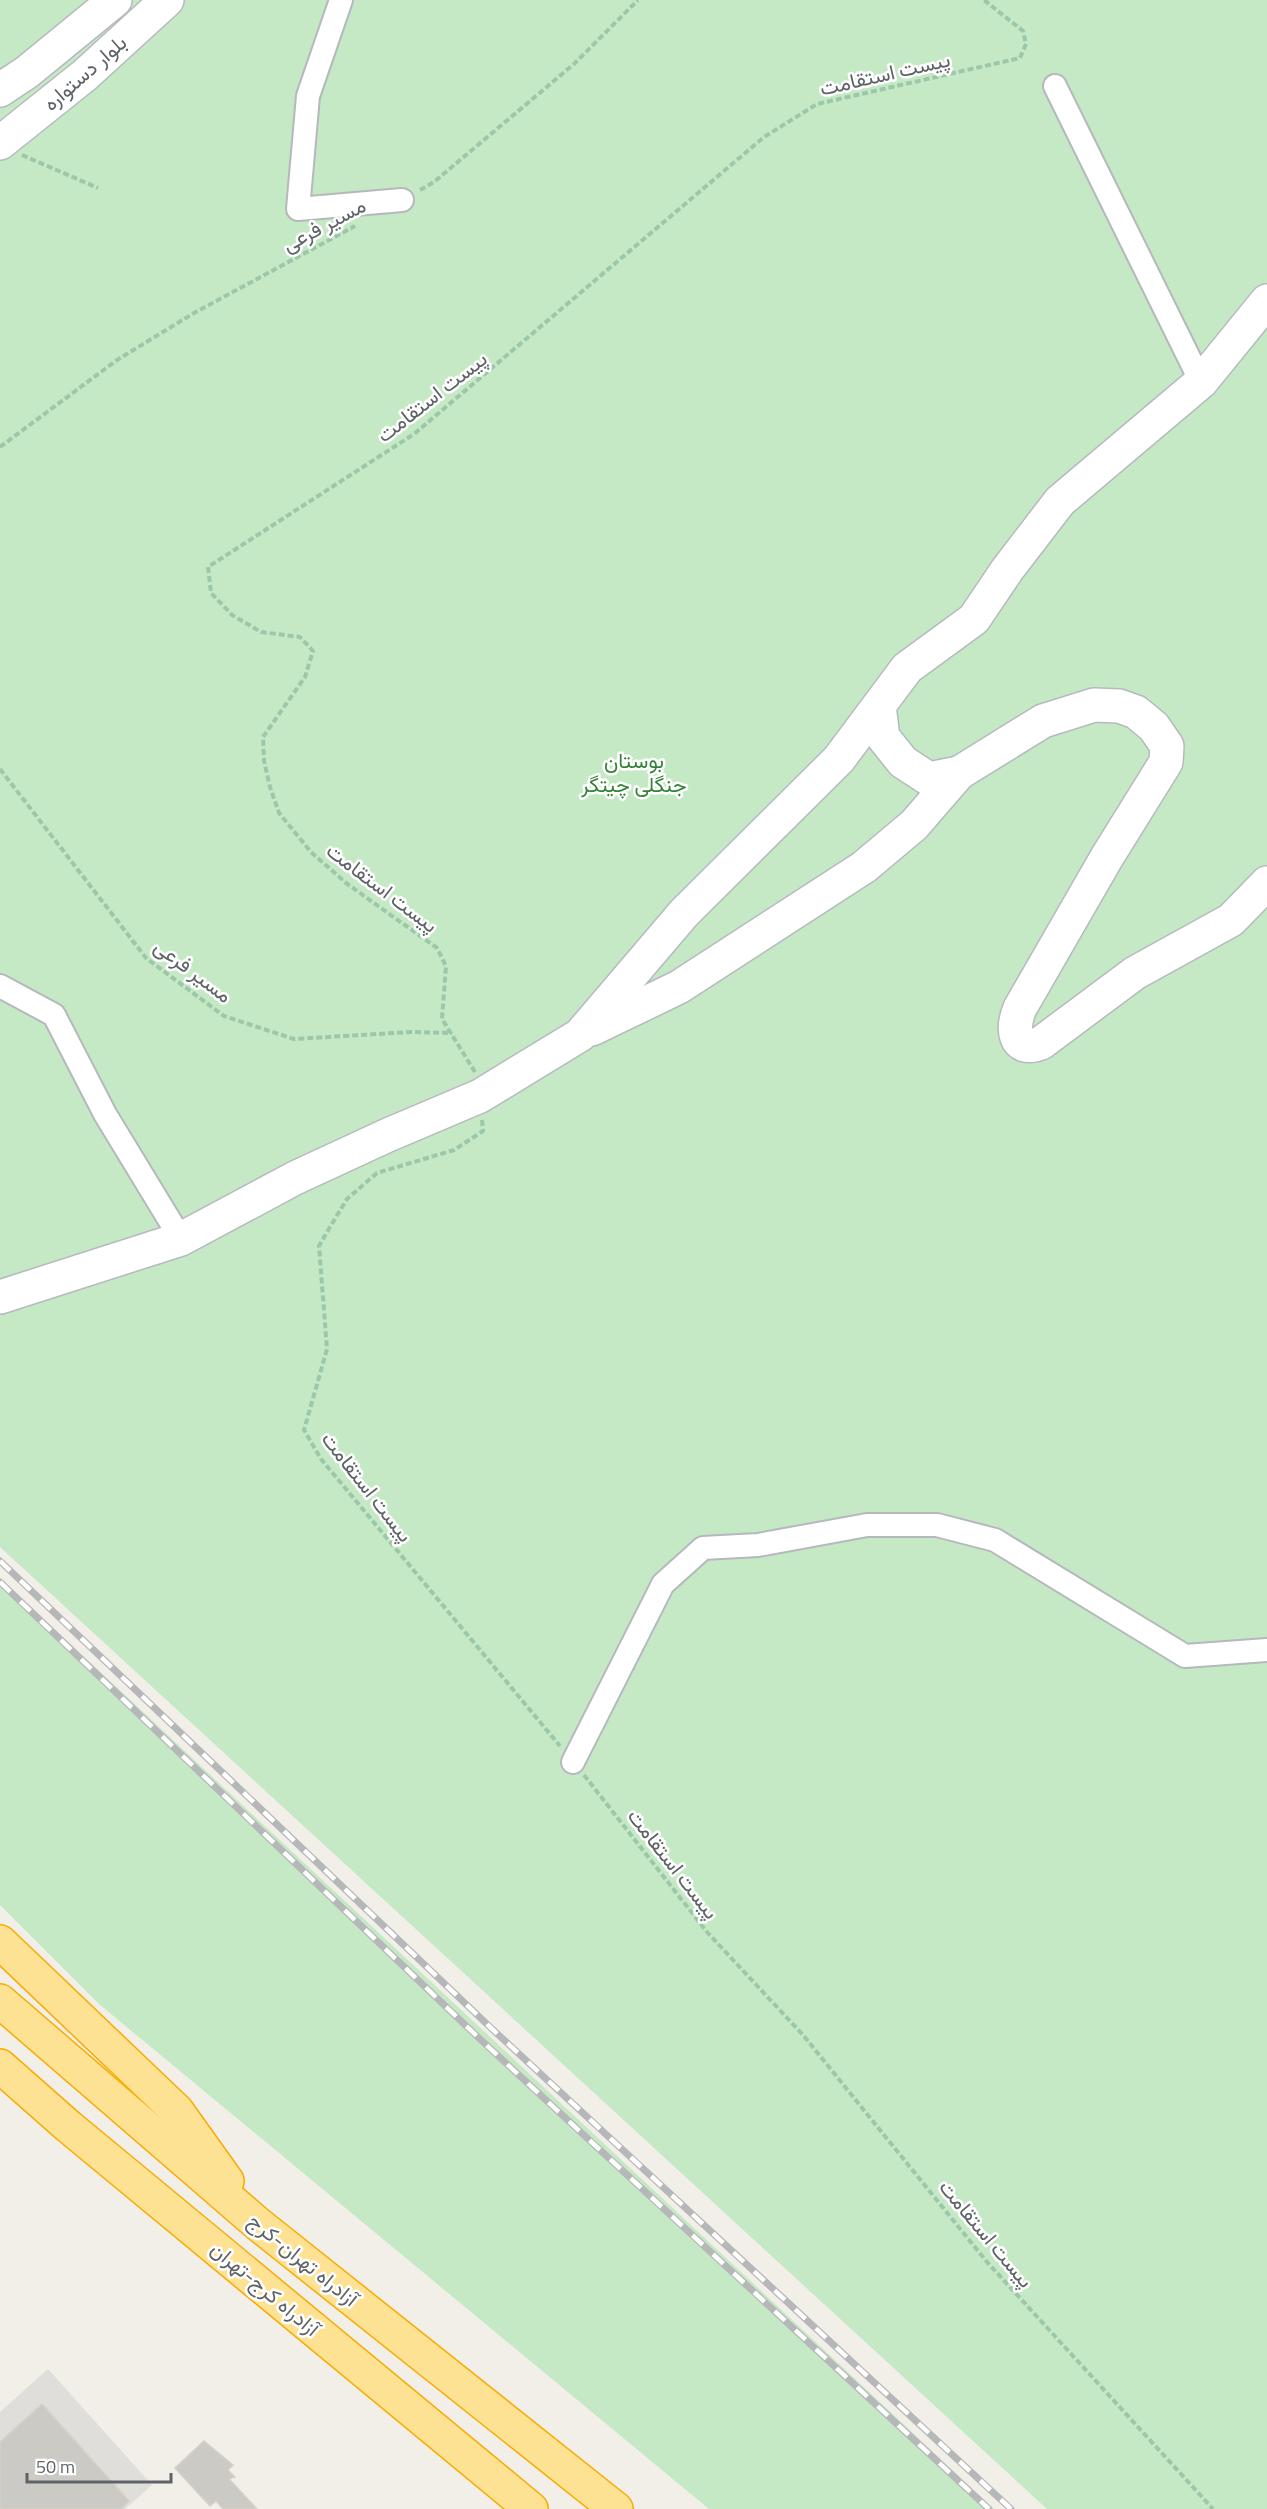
<svg xmlns="http://www.w3.org/2000/svg" width="1267" height="2509" viewBox="0 0 1267 2509" font-family="'Titillium Web',Vazirmatn,sans-serif">
	<rect width="100%" height="100%" fill="#f1efe8"/>
	<path fill="#e0deda" d="M48 2369 152 2485 125 2509H0V2412Z"/>
	<g fill="#c5e8c5">
		<path d="M0 0H1267V2509H1047L0 1547Z"/>
		<path d="M0 1578 994 2509H709L99 2004 0 1905Z"/>
	</g>
	<g fill="#cccac5" stroke="#d6d1c6" stroke-width="1.5">
		<path d="M42 2404 129 2501 121 2509H0V2442Z"/>
		<path d="M204 2441 233 2465 228 2470 235 2477 229 2479 257 2509H223L216 2501 210 2506 175 2468Z"/>
	</g>
	<g fill="none" stroke-linecap="round" stroke-linejoin="round">
		<g stroke="#b5b8bc" stroke-width="26">
			<g id="street">
				<path d="M341 0 308 96 298 209 402 200"/>
				<path d="M1055 86 1201 382"/>
				<path d="M0 986 54 1015 105 1114 181 1239"/>
				<path d="M573 1762 663 1584 703 1548 758 1545 867 1525H937L995 1540 1185 1656 1267 1650"/>
			</g>
		</g>
		<g stroke="#b6babf" stroke-width="36">
			<g id="secondary">
				<path d="M0 90 27 72 115 0"/>
				<path d="M0 143 85 75 167 0"/>
				<path d="M879 706 883 737 903 762 929 779 959 773"/>
				<path d="M592 1029 679 987 864 867 914 825 959 773 1043 721 1094 705 1119 706 1136 712 1154 727 1167 746 1166 762 1107 857 1020 1008C1012 1027 1012 1054 1041 1043L1135 973 1231 920 1267 883"/>
				<path d="M0 1297 181 1239 295 1178 388 1135 480 1096 580 1035 684 913 839 759 907 668 974 619 1007 570 1060 501 1201 382 1267 301"/>
			</g>
		</g>
		<g stroke="#f9ab00" stroke-width="36">
			<g id="highway">
				<path d="M0 1942 177 2111 227 2181"/>
				<path d="M0 2001 258 2224 616 2509"/>
				<path d="M0 2066 68 2126 531 2509"/>
			</g>
		</g>
		<g stroke="#9cc7a9" stroke-width="4" stroke-dasharray="6 3" stroke-linecap="butt">
			<path d="M22 155 98 188"/>
			<path d="M420 190 434 182 574 64 638 0"/>
			<path d="M0 447 117 360 194 313 355 226"/>
			<path d="M0 769 146 958 224 1016 294 1039 411 1032 452 1033"/>
			<path d="M475 1072 442 1019 446 966 437 948 346 883 311 852 279 813 270 787 264 761 263 737 305 677 313 651 300 637 261 632 232 615 211 593 208 567 414 434 764 137 817 104 1020 58 1026 44 1023 31 984 0"/>
			<path d="M482 1120 483 1131 454 1150 377 1173 347 1199 330 1227 319 1246 327 1349 304 1430 321 1459 560 1746"/>
			<path d="M584 1775 707 1932 803 2035 987 2262 1213 2509"/>
		</g>
		<use href="#street" stroke="#fff" stroke-width="22"/>
		<use href="#secondary" stroke="#fff" stroke-width="33"/>
		<use href="#highway" stroke="#fde293" stroke-width="33"/>
		<g stroke="#b6b7b8" stroke-width="7">
			<g id="rail">
				<path d="M0 1561 490 2027 1011 2509"/>
				<path d="M0 1582 481 2040 989 2509"/>
			</g>
		</g>
		<use href="#rail" stroke="#fff" stroke-width="4.5" stroke-dasharray="14" stroke-linecap="butt"/>
	</g>
	<g text-anchor="middle" stroke-width="5" stroke-linejoin="round" paint-order="stroke">
		<g font-size="21" fill="#5f6368" stroke="#fff">
			<text transform="translate(85 73) rotate(-41)" y="7">بلوار دستواره</text>
			<text transform="translate(885 74) rotate(-13)" y="7">پیست استقامت</text>
			<text transform="translate(324 225) rotate(-28)" y="7">مسیر فرعی</text>
			<text transform="translate(432 397) rotate(-38)" y="7">پیست استقامت</text>
			<text transform="translate(382 888) rotate(37)" y="7">پیست استقامت</text>
			<text transform="translate(193 971) rotate(37)" y="7">مسیر فرعی</text>
			<text transform="translate(367 1487) rotate(52)" y="7">پیست استقامت</text>
			<text transform="translate(673 1864) rotate(52)" y="7">پیست استقامت</text>
			<text transform="translate(986 2234) rotate(50)" y="7">پیست استقامت</text>
			<text transform="translate(303 2260) rotate(39)" y="7">آزادراه تهران-کرج</text>
			<text transform="translate(265 2289) rotate(40)" y="7">آزادراه کرج-تهران</text>
		</g>
		<g font-size="21" fill="#348238" stroke="#fff">
			<text x="634" y="768">بوستان<tspan x="634" dy="24">جنگلی چیتگر</tspan></text>
		</g>
	</g>
	<path d="M27 2473v9h144v-9" fill="none" stroke="#5f6368" stroke-width="3"/>
	<text x="36" y="2473" font-size="18" fill="#5f6368" stroke="#ffffff" stroke-width="4.5" paint-order="stroke">50 m</text>
</svg>
